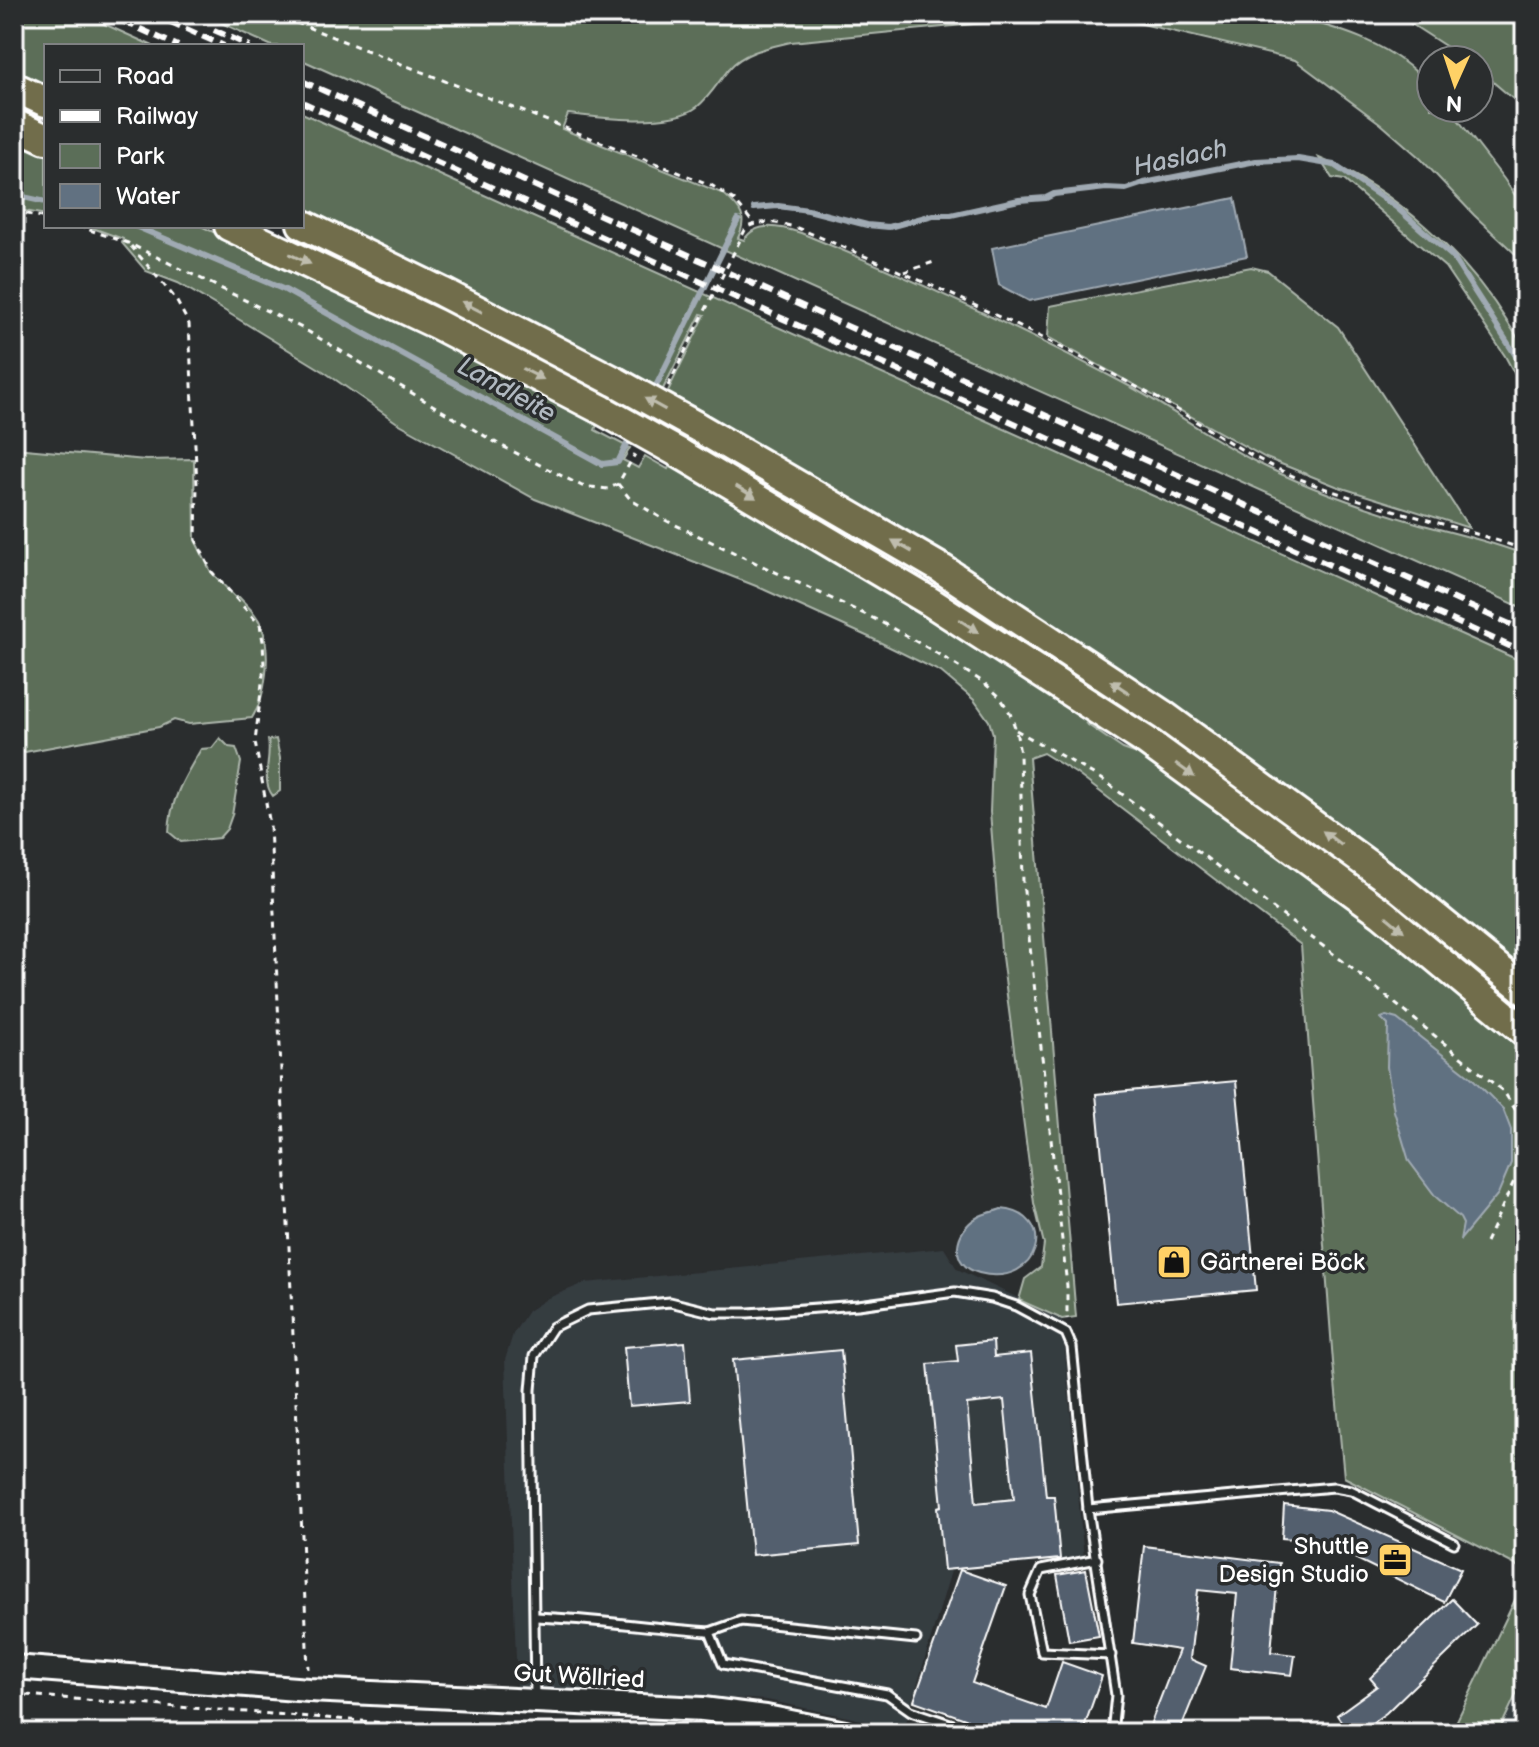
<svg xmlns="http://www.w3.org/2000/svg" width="1539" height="1747" viewBox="0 0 1539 1747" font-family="'Balsamiq Sans',sans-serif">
	<rect width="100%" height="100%" fill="#2a2d2e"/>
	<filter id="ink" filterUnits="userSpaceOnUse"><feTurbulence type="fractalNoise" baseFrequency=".0125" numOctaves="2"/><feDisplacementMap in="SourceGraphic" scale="16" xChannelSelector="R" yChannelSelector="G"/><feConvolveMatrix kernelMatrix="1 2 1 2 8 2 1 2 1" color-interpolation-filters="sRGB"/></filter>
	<g filter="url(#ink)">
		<g fill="#363c41">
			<path d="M944 1248 957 1269 1062 1319 1084 1559 951 1571 904 1729 767 1700 517 1687 505 1360 513 1334 528 1311 548 1298 585 1283Z"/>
			<path d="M1525 1676V1733H1498Z"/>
		</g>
		<g fill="#5b6e58" stroke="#adb6ac" stroke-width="2" fill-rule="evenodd">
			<path d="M14 14H82L153 46H46V90L14 75Z"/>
			<path d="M202 14H1285C1340 29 1392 42 1431 87V108H1449L1504 179 1525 210V263L1474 215 1420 158 1381 124 1295 60 1100 14 1045 17 791 42C770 47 743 52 729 69 718 82 710 97 697 107 671 127 600 118 568 114L562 129 724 194C741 210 748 216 738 238L744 240C756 220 782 227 801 233 913 279 1024 330 1131 387 1177 412 1219 445 1266 467 1316 491 1368 509 1420 524 1456 534 1491 541 1525 555V609L302 60V46H272Z"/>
			<path d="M1396 14H1525V109L1479 70V60H1467Z"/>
			<path d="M302 113 1525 663V982L1452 922 694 417 698 409 667 393 705 315 701 314 662 391 626 371 302 215Z"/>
			<path d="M14 138 46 153V215L14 209Z"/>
			<path d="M1319 158C1394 189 1466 255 1508 323 1513 331 1521 341 1524 350 1528 361 1525 380 1525 393L1505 356 1445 267 1344 180 1332 178Z"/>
			<path d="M87 226H201L421 332 597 425 595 430 630 448 623 460 638 468 645 456 668 469 671 463 834 554 1163 764 1273 844 1525 1045V1570L1344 1477 1333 1362 1301 945 1077 774 1043 753 1029 758 1076 1317 1062 1319 1019 1300 1025 1279 1041 1267 1044 1244 1034 1203 1001 949 990 812 993 734 989 721 974 700 941 672 871 638 756 586 535 499 396 422 323 371 217 306 178 283 146 271 122 243 123 239ZM1085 723 1154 760 1123 749Z"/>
			<path d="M1251 267 1268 271 1338 327 1469 528 1336 486 1266 458 1048 337 1050 306Z"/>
			<path d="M14 448 146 460 194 459 195 540 211 572 235 597H239C247 606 258 615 262 627 271 653 267 695 252 718L189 724 174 720 159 727 14 754Z"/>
			<path d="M220 738 229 747 236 748 241 762 232 815 227 829 219 838 181 842 169 832C170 800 185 776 201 749L212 748Z"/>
			<path d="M276 739 280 758V791L273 796C260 780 272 759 268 740Z"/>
			<path d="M1525 1579V1676L1498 1733H1451Z"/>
		</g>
		<g fill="#617181" stroke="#a0aab3" stroke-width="2">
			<path d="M1235 198 1247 256 1029 301 999 285 992 248Z"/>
			<path d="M1386 1016 1397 1019 1471 1077 1503 1109 1511 1130V1163L1498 1194 1460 1240 1463 1224 1460 1218 1436 1197 1409 1161 1394 1111 1387 1067 1388 1025 1381 1018Z"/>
			<path d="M1001 1209C1059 1213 1041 1289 979 1273 948 1265 954 1230 978 1217 985 1213 994 1212 1001 1209Z"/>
		</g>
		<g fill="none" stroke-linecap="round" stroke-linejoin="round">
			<g stroke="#a0aab3" stroke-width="6">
				<path d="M14 195 46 202"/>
				<path d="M754 208 778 206 808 210 867 225 889 227 933 215H951L1019 200 1046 198 1054 194 1106 188 1126 189 1144 183 1256 161 1298 159 1334 165 1396 207 1452 256 1525 370"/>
				<path d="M135 226 285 290 602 464 618 462 632 434"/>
				<path d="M653 392 738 220"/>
			</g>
		</g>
		<g fill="#535e6e" stroke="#fff" stroke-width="2" fill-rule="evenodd">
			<path d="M1236 1081 1256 1290 1116 1303 1096 1094Z"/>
			<path d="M993 1341 994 1357 1031 1353 1046 1496H1054L1060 1559 944 1570 938 1507 942 1506 928 1364 958 1361 956 1345ZM1004 1400 1014 1499 976 1503 967 1404Z"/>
			<path d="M685 1342 690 1401 629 1406 624 1347Z"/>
			<path d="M841 1350 859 1545 752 1555 733 1360Z"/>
			<path d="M1284 1505 1328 1510 1461 1569 1444 1602 1320 1541 1282 1538Z"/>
			<path d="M1144 1546 1279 1563 1271 1652 1295 1655 1292 1675 1230 1668 1237 1594 1198 1590 1190 1659 1206 1666 1179 1733H1147L1179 1650 1133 1643Z"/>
			<path d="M960 1570 1006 1586 972 1683 1046 1709 1062 1662 1102 1676 1082 1733H1005L914 1701Z"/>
			<path d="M1086 1570 1099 1636 1069 1641 1057 1575Z"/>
			<path d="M1452 1599 1477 1625 1386 1713 1358 1733H1349L1337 1715 1377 1686 1370 1678Z"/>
		</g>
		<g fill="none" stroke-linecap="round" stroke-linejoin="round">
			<g stroke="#fff" stroke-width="13">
				<g id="lane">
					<path d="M1088 1509 1334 1487 1351 1490 1454 1543"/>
					<path d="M1097 1559 1041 1570 1030 1595 1042 1652 1111 1655"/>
					<path d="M536 1617C594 1619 651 1628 710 1632"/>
					<path d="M916 1639 741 1621 710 1632 723 1664 887 1694 911 1711 977 1733"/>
					<path d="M535 1698 531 1390 534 1356 553 1327 588 1310 670 1302 715 1313H748L858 1305 955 1292 992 1298 1016 1306 1066 1333 1072 1347 1088 1509 1116 1695 1112 1733"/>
				</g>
			</g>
			<g stroke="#fff" stroke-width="28">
				<path id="secondary" d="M14 1667 309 1690 703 1709 766 1717 845 1733"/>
			</g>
			<g stroke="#fff" stroke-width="34">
				<g id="highway">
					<path d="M14 87 46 102"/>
					<path d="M14 124 46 139"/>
					<path d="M302 224 442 292 616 382"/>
					<path d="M229 226 436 324 602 410"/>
					<path d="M694 425 942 569 1163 715 1397 886 1525 990"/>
					<path d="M679 453 929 601 1146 741 1382 913 1525 1032"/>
				</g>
			</g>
			<g stroke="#fff" stroke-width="3" stroke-dasharray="6 6" stroke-linecap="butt">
				<path d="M274 14 711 185 734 200 754 224"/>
				<path d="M14 211 46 218"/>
				<path d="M78 226 128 243 302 328 500 445 582 486 608 489 618 484 635 454"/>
				<path d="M131 246 175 298 189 324 197 485 196 540 212 572 260 625 263 641 264 666 255 742 270 825 308 1669"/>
				<path d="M904 272 934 262"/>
				<path d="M668 386 746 228C761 219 778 223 795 227 915 276 1033 330 1146 392 1200 421 1248 459 1305 481 1377 509 1453 524 1525 550"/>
				<path d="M618 484 631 500 665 520 877 620 930 649 983 682 1000 697 1010 713 1016 730 1020 754 1023 882 1067 1286V1319"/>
				<path d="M1016 730 1102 779 1344 962 1504 1092 1522 1120 1525 1132"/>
				<path d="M1486 1242 1521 1166 1525 1145"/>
				<path d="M14 1694C172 1708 330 1716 487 1733"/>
			</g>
			<use href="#lane" stroke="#2a2d2e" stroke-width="7"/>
			<use href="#secondary" stroke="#2a2d2e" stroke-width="22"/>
			<use href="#highway" stroke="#716d4b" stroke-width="28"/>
			<g stroke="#fff" stroke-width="6" stroke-dasharray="12 6" stroke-linecap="butt">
				<path d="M107 14 178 46"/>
				<path d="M153 14 224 46"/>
				<path d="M214 30 250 46"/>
				<path d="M302 81 1525 631"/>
				<path d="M302 102 1525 653"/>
			</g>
			<g stroke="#fff" stroke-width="34" stroke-linecap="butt">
				<g id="highway-bridge">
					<path d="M616 382 694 425"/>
					<path d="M602 410 679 453"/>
				</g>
			</g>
			<use href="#highway-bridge" stroke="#716d4b" stroke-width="28"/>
		</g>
		<defs><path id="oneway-solid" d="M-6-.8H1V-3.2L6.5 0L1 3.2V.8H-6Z" transform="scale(2)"/></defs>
		<g fill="#bfbdae">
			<use href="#oneway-solid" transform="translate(300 259) rotate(25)"/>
			<use href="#oneway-solid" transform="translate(472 307) rotate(-153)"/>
			<use href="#oneway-solid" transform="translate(533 374) rotate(27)"/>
			<use href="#oneway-solid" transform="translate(655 404) rotate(-151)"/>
			<use href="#oneway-solid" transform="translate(746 492) rotate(31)"/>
			<use href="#oneway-solid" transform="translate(902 546) rotate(-150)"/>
			<use href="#oneway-solid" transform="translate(969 626) rotate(33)"/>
			<use href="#oneway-solid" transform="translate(1120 687) rotate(-147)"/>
			<use href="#oneway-solid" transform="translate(1185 770) rotate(36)"/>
			<use href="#oneway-solid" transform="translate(1332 838) rotate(-143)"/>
			<use href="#oneway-solid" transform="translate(1395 924) rotate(40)"/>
		</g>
	</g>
	<defs>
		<g id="shop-square" transform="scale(1.8)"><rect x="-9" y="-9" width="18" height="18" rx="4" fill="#ffd166" stroke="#2a2d2e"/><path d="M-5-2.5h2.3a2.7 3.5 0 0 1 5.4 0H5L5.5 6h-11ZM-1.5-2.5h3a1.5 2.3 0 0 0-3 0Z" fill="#111"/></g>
		<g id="office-square" transform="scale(1.8)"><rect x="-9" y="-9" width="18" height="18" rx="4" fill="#ffd166" stroke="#2a2d2e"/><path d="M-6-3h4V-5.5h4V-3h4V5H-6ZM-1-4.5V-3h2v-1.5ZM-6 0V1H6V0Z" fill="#111"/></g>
	</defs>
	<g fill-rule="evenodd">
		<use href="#shop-square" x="1174" y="1262"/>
		<use href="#office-square" x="1395" y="1560"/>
	</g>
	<g text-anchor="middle" stroke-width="7" stroke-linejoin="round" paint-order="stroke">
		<g font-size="24" fill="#fff" stroke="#2a2d2e" text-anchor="start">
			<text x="1200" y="1270">Gärtnerei Böck</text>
			<text x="1369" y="1554" text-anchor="end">Shuttle<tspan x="1369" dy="28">Design Studio</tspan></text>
		</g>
		<g font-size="24" fill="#fff" stroke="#2a2d2e">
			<text transform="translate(579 1676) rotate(3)" y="8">Gut Wöllried</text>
		</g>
		<g font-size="26" font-style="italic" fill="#b0b8c0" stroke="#2a2d2e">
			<text transform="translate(1180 157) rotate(-12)" y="9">Haslach</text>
			<text transform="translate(507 389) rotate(29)" y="9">Landleite</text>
		</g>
	</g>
	<rect width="1539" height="1747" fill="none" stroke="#2a2d2e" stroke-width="48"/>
	<rect x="24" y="24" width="1491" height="1699" fill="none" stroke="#fff" stroke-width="3" filter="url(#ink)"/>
	<rect x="44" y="44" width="260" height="184" fill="#2a2d2e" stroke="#7f8182" stroke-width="2"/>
	<rect x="60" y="70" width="40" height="12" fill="#2a2d2e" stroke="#7f8182" stroke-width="2"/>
	<text x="116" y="84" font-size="24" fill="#ffffff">Road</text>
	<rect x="60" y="110" width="40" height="12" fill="#ffffff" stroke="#7f8182" stroke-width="2"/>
	<text x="116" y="124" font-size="24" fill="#ffffff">Railway</text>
	<rect x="60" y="144" width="40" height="24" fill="#5b6e58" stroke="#7f8182" stroke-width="2"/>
	<text x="116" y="164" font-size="24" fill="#ffffff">Park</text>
	<rect x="60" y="184" width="40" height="24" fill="#617181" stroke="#7f8182" stroke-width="2"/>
	<text x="116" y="204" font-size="24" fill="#ffffff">Water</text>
	<g transform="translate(1455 84) rotate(183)"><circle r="38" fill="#2a2d2e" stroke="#7f8182" stroke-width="2"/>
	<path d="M0-6L14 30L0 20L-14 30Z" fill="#ffd166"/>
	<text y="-12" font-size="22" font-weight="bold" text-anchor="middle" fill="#ffffff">N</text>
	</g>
</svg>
